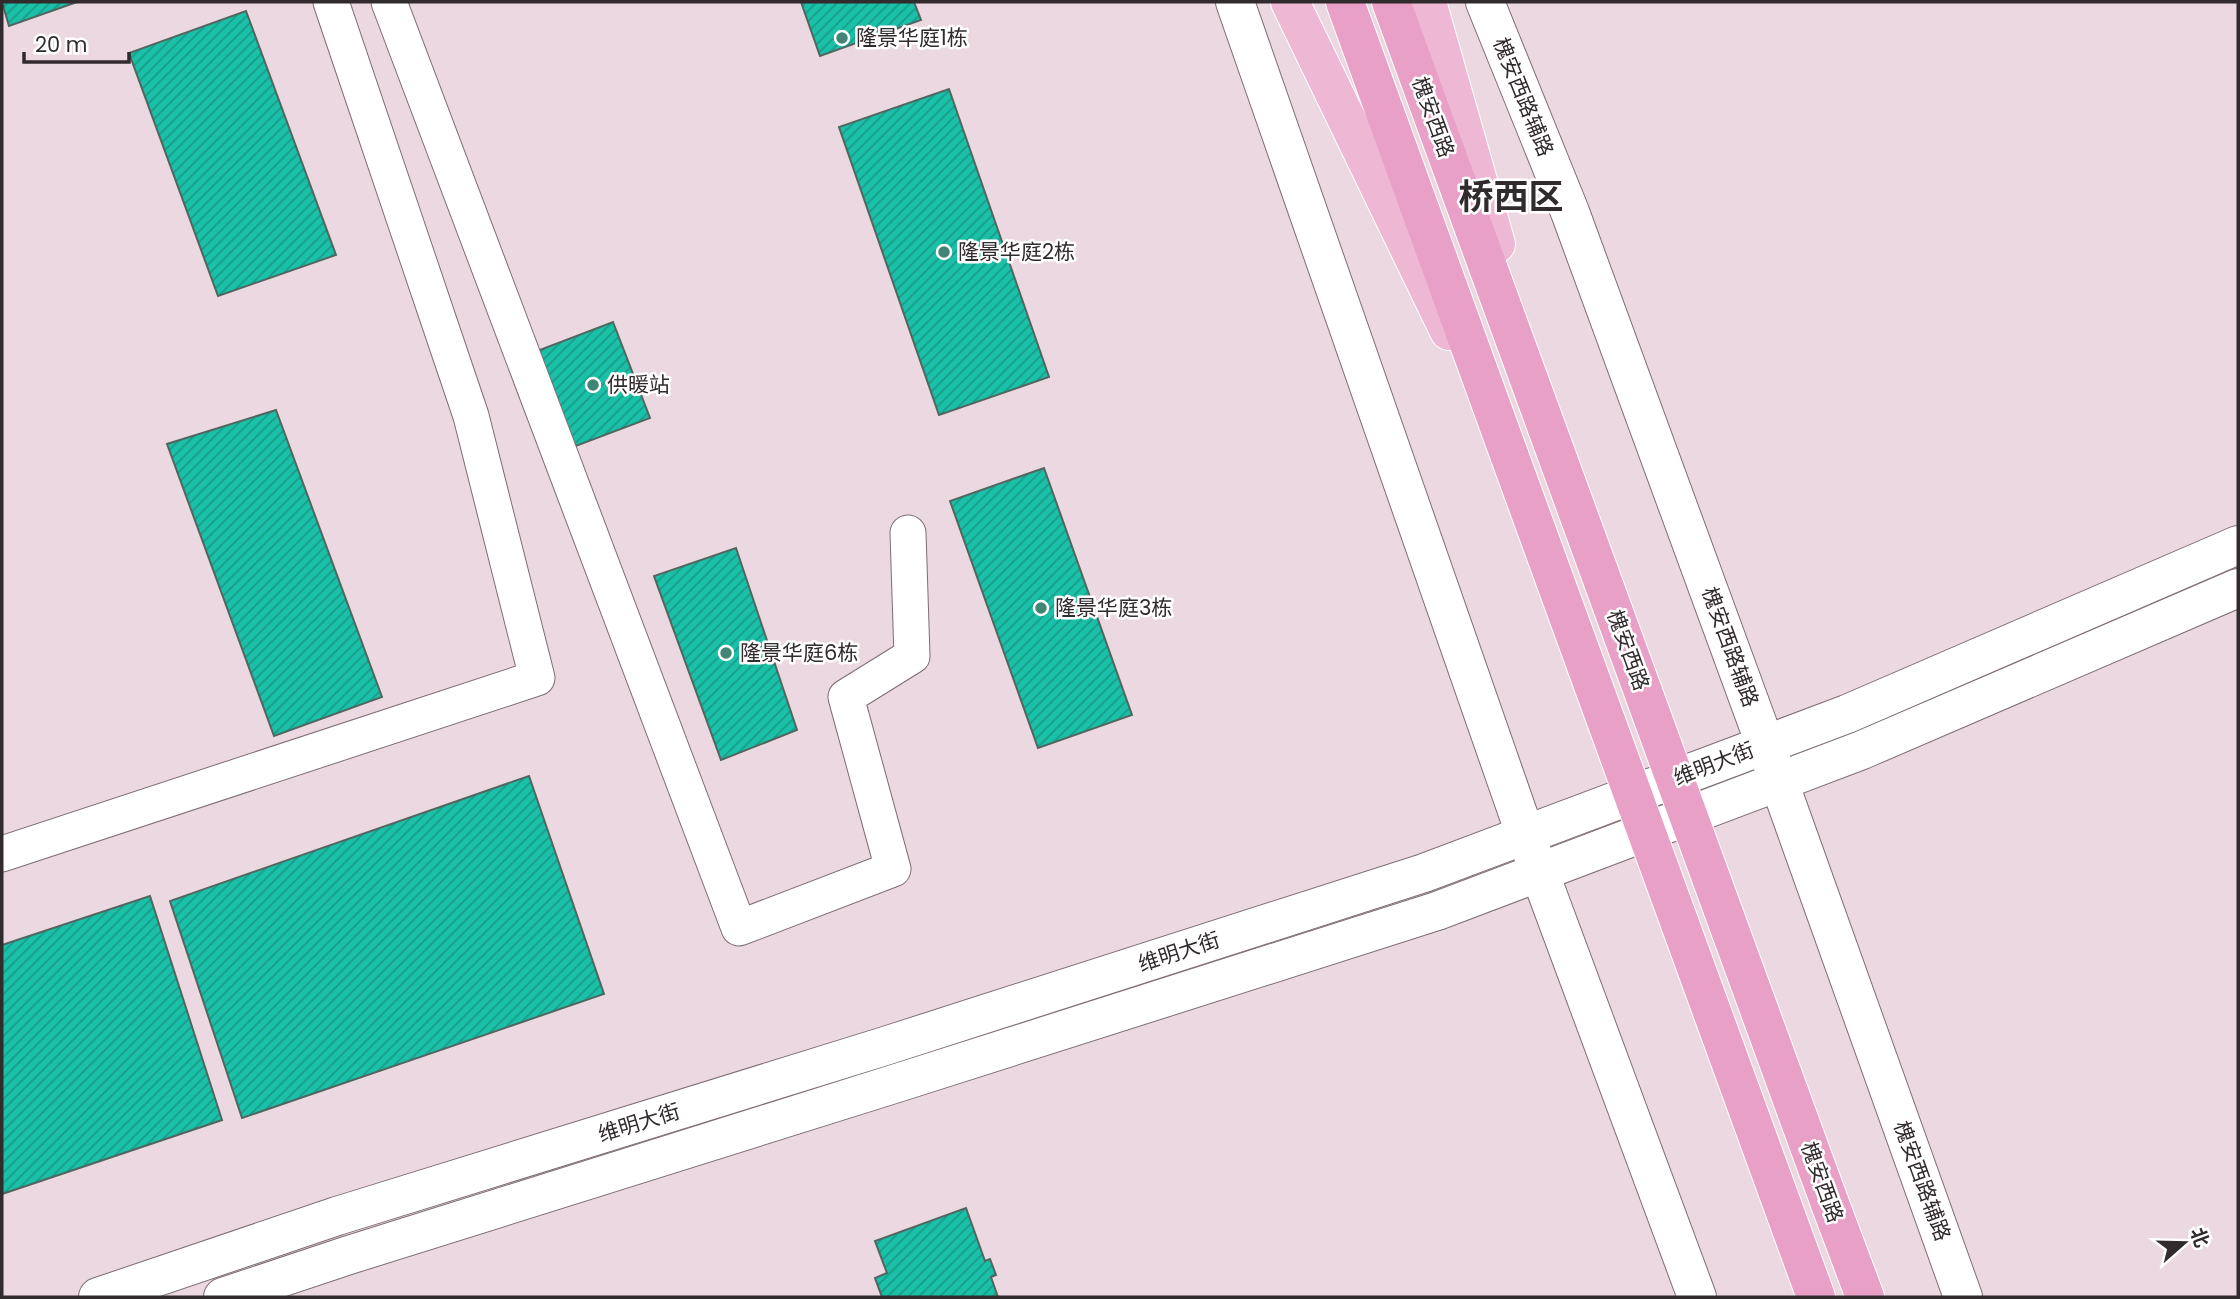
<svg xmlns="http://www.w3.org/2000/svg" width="2240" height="1299" viewBox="0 0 2240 1299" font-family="Poppins,'Noto Sans SC',sans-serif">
	<defs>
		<pattern id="building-hatch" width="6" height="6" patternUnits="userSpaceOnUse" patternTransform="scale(1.75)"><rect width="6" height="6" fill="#1ac0a7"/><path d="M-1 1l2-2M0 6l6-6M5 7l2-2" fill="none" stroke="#189c88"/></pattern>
	</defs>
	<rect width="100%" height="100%" fill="#ecd8e1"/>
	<g fill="url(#building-hatch)" stroke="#526661" stroke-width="2">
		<path d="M2 2H77L9 26Z"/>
		<path d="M801 2H914L921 20 820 56Z"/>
		<path d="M246 11 336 255 218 296 129 53Z"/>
		<path d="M949 89 1049 377 939 415 839 127Z"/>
		<path d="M613 322 650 418 573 447 537 351Z"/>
		<path d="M276 410 382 697 274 736 167 444Z"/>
		<path d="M1044 468 1132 715 1038 748 950 501Z"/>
		<path d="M736 548 797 730 721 760 654 576Z"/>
		<path d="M529 776 604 994 242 1118 170 901Z"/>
		<path d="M150 896 222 1120 2 1194V945Z"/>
		<path d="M966 1208 985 1261 990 1259 996 1275 991 1277 998 1297H882L875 1278 887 1273 875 1241Z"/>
	</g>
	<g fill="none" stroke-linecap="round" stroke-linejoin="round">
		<g stroke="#7e6d75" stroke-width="37">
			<g id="minor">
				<path d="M389 2 739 928 893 869 846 697 912 656 908 533"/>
				<path d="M2 854 537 678 471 416 331 2"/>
			</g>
		</g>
		<g stroke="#7e6d75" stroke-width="40">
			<g id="secondary">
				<path d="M1235 2 1523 828 1697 1297"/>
				<path d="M1485 2 1570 212 1779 782 1963 1297"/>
				<path d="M98 1297 337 1216 885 1046 1424 873 1847 714 2238 545"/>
				<path d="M223 1297 349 1255 897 1083 1437 911 1862 750 2238 588"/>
			</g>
		</g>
		<g stroke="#fff" stroke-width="40">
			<g id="primary">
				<path d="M1290 2 1449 331"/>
				<path d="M1427 2 1496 244"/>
			</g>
		</g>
		<g stroke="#fff" stroke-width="40">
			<g id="trunk">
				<path d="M1345 2 1510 457"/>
				<path d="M1391 2 1553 445"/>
				<path d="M1829 1201 1865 1297"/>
				<path d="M1786 1215 1816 1297"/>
			</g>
		</g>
		<use href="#minor" stroke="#fff" stroke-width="35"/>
		<use href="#secondary" stroke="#fff" stroke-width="38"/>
		<use href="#primary" stroke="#eeb8d4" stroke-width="38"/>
		<use href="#trunk" stroke="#e8a0c6" stroke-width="38"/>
		<g stroke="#fff" stroke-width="40" stroke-linecap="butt">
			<g id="trunk-bridge">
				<path d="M1553 445 1829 1201"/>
				<path d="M1510 457 1786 1215"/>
			</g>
		</g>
		<use href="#trunk-bridge" stroke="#e8a0c6" stroke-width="38"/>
	</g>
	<g fill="#428577" stroke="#fff" stroke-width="2.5">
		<circle cx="842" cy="38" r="7"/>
		<circle cx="944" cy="252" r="7"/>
		<circle cx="593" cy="385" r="7"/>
		<circle cx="1041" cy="608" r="7"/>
		<circle cx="726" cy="653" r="7"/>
	</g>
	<g text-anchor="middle" stroke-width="5" stroke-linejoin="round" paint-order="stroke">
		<g font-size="21" fill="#322b2e" stroke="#fff" text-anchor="start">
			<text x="856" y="45">隆景华庭1栋</text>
			<text x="958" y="259">隆景华庭2栋</text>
			<text x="607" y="392">供暖站</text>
			<text x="1055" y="615">隆景华庭3栋</text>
			<text x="740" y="660">隆景华庭6栋</text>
		</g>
		<g font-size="21" fill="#322b2e" stroke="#fff">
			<text transform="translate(1523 97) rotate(68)" y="7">槐安西路辅路</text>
			<text transform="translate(1433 117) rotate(70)" y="7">槐安西路</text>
			<text transform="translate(1730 647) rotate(70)" y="7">槐安西路辅路</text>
			<text transform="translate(1628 650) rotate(70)" y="7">槐安西路</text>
			<text transform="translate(1714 764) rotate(-21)" y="7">维明大街</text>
			<text transform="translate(1179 952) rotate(-18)" y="7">维明大街</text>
			<text transform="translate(639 1123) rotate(-17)" y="7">维明大街</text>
			<text transform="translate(1922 1181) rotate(70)" y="7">槐安西路辅路</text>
			<text transform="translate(1822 1182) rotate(70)" y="7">槐安西路</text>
		</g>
		<g font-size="35" font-weight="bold" fill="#322b2e" stroke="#fff">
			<text x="1511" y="209">桥西区</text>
		</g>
	</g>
	<rect width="2240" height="1299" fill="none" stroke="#322b2e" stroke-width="7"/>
	<g transform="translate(2184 1243) rotate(70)" stroke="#ffffff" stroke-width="5" paint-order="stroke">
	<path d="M0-5L12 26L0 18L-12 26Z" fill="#322b2e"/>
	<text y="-10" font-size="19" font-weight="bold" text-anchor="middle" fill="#322b2e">北</text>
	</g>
	<path d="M24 52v10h105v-10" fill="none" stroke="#322b2e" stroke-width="3.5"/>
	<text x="35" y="52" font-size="21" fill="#322b2e" stroke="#ffffff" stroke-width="5" paint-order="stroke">20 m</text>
</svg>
